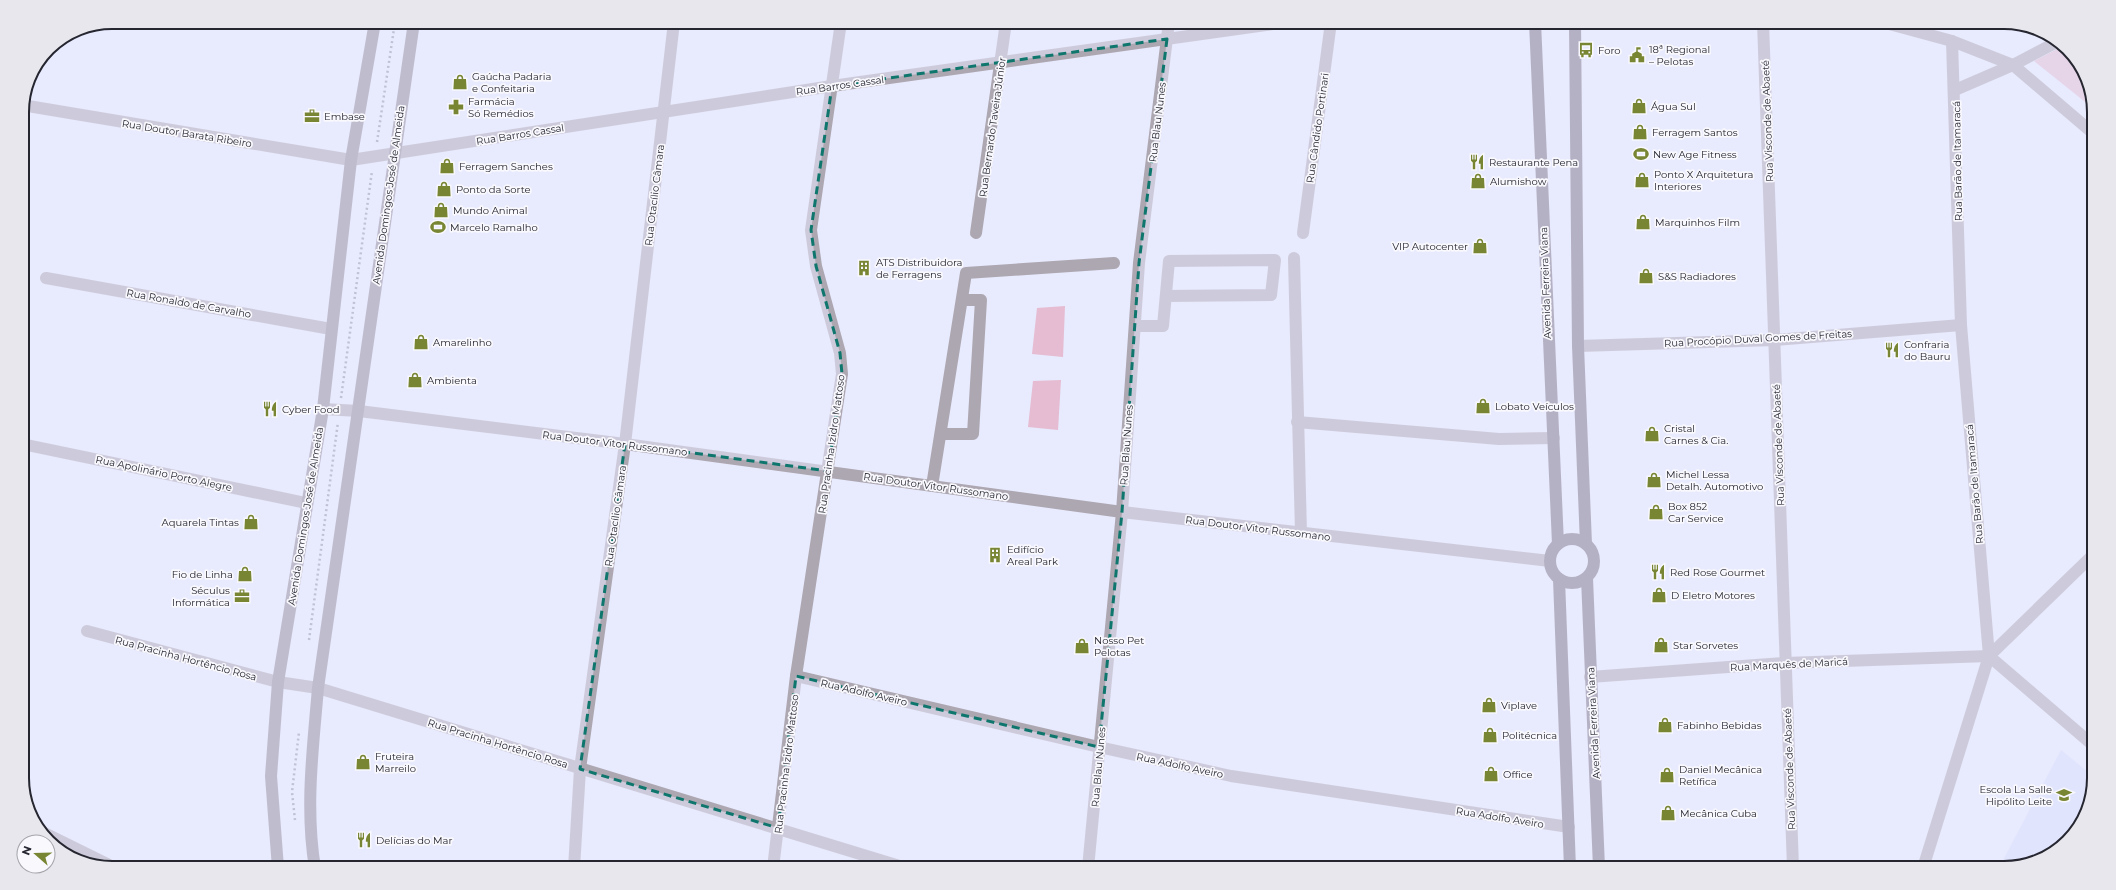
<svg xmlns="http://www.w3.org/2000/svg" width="2116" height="890" viewBox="0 0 2116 890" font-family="Montserrat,sans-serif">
	<rect width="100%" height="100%" fill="#e8eafe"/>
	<path fill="#d9ddfd" d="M2061 750 2094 777 2087 812 2054 853 1999 868Z"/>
	<g fill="#e5bcd1">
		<path d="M2061 47 2079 62 2094 109 2034 61Z"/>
		<path d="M1065 306 1063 357 1032 354 1037 308Z"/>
		<path d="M1061 380 1058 430 1028 427 1033 381Z"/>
	</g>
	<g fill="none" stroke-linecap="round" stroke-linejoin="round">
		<g stroke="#9091a1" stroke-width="2.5" stroke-dasharray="2 3" stroke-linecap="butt">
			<path d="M377 142 395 22"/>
			<path d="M341 398 372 171"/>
			<path d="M309 640 338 422"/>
			<path d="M295 820 292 792 299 732"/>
		</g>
		<g stroke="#ada7b1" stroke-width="12">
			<path d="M1763 22 1793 868"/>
			<path d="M1955 90 2013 65 2055 43"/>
			<path d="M976 233 1006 22"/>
			<path d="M1303 233 1331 22"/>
			<path d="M1294 258 1301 533"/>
			<path d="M46 278 331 329"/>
			<path d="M1135 326H1163L1169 261 1275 260 1271 295 1166 296"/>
			<path d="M1578 346 1775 340 1961 325"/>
			<path d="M323 409 359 411 625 444 1122 512 1550 561"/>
			<path d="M1297 422 1499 439 1554 438"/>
			<path d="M941 434H973L981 300H962"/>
			<path d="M22 444 306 503"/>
			<path d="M932 486 966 273 1114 263"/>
			<path d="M87 631 278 682 318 688 906 868"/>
			<path d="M1989 656 2094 746"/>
			<path d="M796 676 1099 747 1231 776 1569 827"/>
			<path d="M1590 677 1785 663 1989 656 2094 554"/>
			<path d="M40 831 115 868"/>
			<path d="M574 868 580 769 625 444 674 22"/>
			<path d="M773 868 796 676 842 374 840 353 816 266 811 230 841 22"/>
			<path d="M1088 868 1122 512 1139 263 1169 22"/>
			<path d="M1923 868 1989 656 1961 325 1952 41"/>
		</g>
		<g stroke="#ada7b1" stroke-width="12">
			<path d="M1882 22 1952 41 2013 65 2094 134"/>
			<path d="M22 105 351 160 832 86 1288 22"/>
		</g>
		<g stroke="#8e8594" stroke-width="12">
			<path d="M278 868 271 776 278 682 323 409 351 160 375 22"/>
			<path d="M315 868C305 808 313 748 318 688L414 22"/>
		</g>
		<g stroke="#796e7f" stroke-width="12">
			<path d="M1535 22 1558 544"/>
			<path d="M1575 22 1578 346 1586 544"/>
			<circle cx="1572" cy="561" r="22"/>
			<path d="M1587 578 1599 868"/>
			<path d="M1559 579 1570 868"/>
		</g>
	</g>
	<path d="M0 0H2116V890H0ZM1167 39 1139 263 1122 512 1099 747 796 676 778 828 580 769 625 444 828 471 842 374 840 353 816 266 811 230 832 86Z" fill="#e8eafe" fill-opacity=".55" fill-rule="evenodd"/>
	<path fill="none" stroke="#0f766e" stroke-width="3" stroke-dasharray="8 5" stroke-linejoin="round" d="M1167 39 1139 263 1122 512 1099 747 796 676 778 828 580 769 625 444 828 471 842 374 840 353 816 266 811 230 832 86Z"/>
	<defs>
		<g id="bus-bare" transform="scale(1.2)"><path d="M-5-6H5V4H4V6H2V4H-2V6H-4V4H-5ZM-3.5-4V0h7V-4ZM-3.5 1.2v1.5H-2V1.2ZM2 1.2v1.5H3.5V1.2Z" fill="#788634" stroke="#f8f8fd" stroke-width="2.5" paint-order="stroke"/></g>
		<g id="civic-bare" transform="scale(1.2)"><path d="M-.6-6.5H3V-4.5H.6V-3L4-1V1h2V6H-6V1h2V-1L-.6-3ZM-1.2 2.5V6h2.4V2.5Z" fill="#788634" stroke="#f8f8fd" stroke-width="2.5" paint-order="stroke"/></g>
		<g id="shop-bare" transform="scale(1.2)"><path d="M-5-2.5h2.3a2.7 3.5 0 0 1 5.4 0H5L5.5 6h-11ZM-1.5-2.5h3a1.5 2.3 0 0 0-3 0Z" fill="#788634" stroke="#f8f8fd" stroke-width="2.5" paint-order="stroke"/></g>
		<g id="pharmacy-bare" transform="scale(1.2)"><path d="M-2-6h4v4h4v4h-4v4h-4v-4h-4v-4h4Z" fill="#788634" stroke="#f8f8fd" stroke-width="2.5" paint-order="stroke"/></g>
		<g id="office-bare" transform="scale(1.2)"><path d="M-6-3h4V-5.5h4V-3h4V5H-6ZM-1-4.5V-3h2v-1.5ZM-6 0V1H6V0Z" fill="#788634" stroke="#f8f8fd" stroke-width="2.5" paint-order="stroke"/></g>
		<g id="stadium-bare" transform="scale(1.2)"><path d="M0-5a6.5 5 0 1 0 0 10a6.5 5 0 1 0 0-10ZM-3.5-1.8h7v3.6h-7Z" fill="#788634" stroke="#f8f8fd" stroke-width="2.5" paint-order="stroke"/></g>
		<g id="restaurant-bare" transform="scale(1.2)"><path d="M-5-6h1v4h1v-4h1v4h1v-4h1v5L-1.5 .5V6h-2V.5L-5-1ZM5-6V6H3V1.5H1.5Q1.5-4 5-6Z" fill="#788634" stroke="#f8f8fd" stroke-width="2.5" paint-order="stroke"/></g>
		<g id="building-bare" transform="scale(1.2)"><path d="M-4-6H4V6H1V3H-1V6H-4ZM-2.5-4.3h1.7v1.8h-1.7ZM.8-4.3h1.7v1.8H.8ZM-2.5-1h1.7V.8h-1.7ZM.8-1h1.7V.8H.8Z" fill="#788634" stroke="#f8f8fd" stroke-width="2.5" paint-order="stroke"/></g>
		<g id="school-bare" transform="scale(1.2)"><path d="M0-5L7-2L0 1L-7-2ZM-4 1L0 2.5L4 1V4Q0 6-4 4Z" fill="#788634" stroke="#f8f8fd" stroke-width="2.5" paint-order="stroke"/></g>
	</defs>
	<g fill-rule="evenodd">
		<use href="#bus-bare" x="1586" y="50"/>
		<use href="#civic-bare" x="1637" y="55"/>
		<use href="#shop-bare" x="460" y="82"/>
		<use href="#shop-bare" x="1639" y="106"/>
		<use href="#pharmacy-bare" x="456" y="107"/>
		<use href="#office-bare" x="312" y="116"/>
		<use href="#shop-bare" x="1640" y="132"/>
		<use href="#stadium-bare" x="1641" y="154"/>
		<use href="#restaurant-bare" x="1477" y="162"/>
		<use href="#shop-bare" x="447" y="166"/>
		<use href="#shop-bare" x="1642" y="180"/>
		<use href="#shop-bare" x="1478" y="181"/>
		<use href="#shop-bare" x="444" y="189"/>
		<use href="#shop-bare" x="441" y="210"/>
		<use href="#shop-bare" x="1643" y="222"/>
		<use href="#stadium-bare" x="438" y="227"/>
		<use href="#shop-bare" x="1480" y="246"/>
		<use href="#building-bare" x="864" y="268"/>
		<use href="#shop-bare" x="1646" y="276"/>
		<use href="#shop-bare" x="421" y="342"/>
		<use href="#restaurant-bare" x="1892" y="350"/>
		<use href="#shop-bare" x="415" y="380"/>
		<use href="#shop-bare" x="1483" y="406"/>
		<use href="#restaurant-bare" x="270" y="409"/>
		<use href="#shop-bare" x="1652" y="434"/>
		<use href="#shop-bare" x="1654" y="480"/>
		<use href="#shop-bare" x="1656" y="512"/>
		<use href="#shop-bare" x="251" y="522"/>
		<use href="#building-bare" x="995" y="555"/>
		<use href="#restaurant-bare" x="1658" y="572"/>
		<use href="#shop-bare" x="245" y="574"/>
		<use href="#shop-bare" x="1659" y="595"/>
		<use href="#office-bare" x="242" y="596"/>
		<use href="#shop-bare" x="1661" y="645"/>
		<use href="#shop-bare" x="1082" y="646"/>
		<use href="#shop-bare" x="1489" y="705"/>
		<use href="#shop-bare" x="1665" y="725"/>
		<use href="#shop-bare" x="1490" y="735"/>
		<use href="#shop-bare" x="363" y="762"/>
		<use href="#shop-bare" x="1491" y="774"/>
		<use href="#shop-bare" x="1667" y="775"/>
		<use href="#school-bare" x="2064" y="795"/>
		<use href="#shop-bare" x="1668" y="813"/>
		<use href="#restaurant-bare" x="364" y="840"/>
	</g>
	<g text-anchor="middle" stroke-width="3.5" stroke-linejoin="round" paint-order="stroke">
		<g font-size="10" fill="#252630" stroke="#f8f8fd" text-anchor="start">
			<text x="1649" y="53">18ª Regional<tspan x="1649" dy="12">– Pelotas</tspan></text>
			<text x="1598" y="54">Foro</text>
			<text x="472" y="80">Gaúcha Padaria<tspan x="472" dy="12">e Confeitaria</tspan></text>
			<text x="468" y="105">Farmácia<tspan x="468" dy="12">Só Remédios</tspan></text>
			<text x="1651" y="110">Água Sul</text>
			<text x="324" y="120">Embase</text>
			<text x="1652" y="136">Ferragem Santos</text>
			<text x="1653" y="158">New Age Fitness</text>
			<text x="1489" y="166">Restaurante Pena</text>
			<text x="459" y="170">Ferragem Sanches</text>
			<text x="1654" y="178">Ponto X Arquitetura<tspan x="1654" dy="12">Interiores</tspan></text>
			<text x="1490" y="185">Alumishow</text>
			<text x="456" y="193">Ponto da Sorte</text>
			<text x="453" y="214">Mundo Animal</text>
			<text x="1655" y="226">Marquinhos Film</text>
			<text x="450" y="231">Marcelo Ramalho</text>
			<text x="1468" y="250" text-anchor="end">VIP Autocenter</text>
			<text x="876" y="266">ATS Distribuidora<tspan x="876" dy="12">de Ferragens</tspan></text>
			<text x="1658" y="280">S&amp;S Radiadores</text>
			<text x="433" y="346">Amarelinho</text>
			<text x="1904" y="348">Confraria<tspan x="1904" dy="12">do Bauru</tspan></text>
			<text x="427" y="384">Ambienta</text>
			<text x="1495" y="410">Lobato Veículos</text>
			<text x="282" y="413">Cyber Food</text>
			<text x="1664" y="432">Cristal<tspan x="1664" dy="12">Carnes &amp; Cia.</tspan></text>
			<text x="1666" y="478">Michel Lessa<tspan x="1666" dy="12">Detalh. Automotivo</tspan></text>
			<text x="1668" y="510">Box 852<tspan x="1668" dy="12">Car Service</tspan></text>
			<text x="239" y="526" text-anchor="end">Aquarela Tintas</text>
			<text x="1007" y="553">Edifício<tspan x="1007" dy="12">Areal Park</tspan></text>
			<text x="1670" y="576">Red Rose Gourmet</text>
			<text x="233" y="578" text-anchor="end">Fio de Linha</text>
			<text x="230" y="594" text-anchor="end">Séculus<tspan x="230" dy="12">Informática</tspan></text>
			<text x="1671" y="599">D Eletro Motores</text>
			<text x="1094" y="644">Nosso Pet<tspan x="1094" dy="12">Pelotas</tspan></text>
			<text x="1673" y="649">Star Sorvetes</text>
			<text x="1501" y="709">Viplave</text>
			<text x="1677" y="729">Fabinho Bebidas</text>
			<text x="1502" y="739">Politécnica</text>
			<text x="375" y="760">Fruteira<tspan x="375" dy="12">Marreilo</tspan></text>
			<text x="1679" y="773">Daniel Mecânica<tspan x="1679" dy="12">Retífica</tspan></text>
			<text x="1503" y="778">Office</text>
			<text x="2052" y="793" text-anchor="end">Escola La Salle<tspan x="2052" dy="12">Hipólito Leite</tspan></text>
			<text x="1680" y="817">Mecânica Cuba</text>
			<text x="376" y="844">Delícias do Mar</text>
		</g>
		<g font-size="10" fill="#252630" stroke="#f8f8fd">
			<text transform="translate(840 85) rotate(-8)" y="4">Rua Barros Cassal</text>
			<text transform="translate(1767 121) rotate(-92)" y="4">Rua Visconde de Abaeté</text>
			<text transform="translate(1157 122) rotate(-83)" y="4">Rua Blau Nunes</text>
			<text transform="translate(992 127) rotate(-82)" y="4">Rua Bernardo Taveira Júnior</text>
			<text transform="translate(1317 128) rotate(-82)" y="4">Rua Cândido Portinari</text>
			<text transform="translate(187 133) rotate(9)" y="4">Rua Doutor Barata Ribeiro</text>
			<text transform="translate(520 134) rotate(-9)" y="4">Rua Barros Cassal</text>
			<text transform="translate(1957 161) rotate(-91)" y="4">Rua Barão de Itamaracá</text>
			<text transform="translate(388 195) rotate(-82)" y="4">Avenida Domingos José de Almeida</text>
			<text transform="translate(654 195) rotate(-83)" y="4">Rua Otacílio Câmara</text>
			<text transform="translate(1545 283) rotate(-92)" y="4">Avenida Ferreira Viana</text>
			<text transform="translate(189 303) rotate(10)" y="4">Rua Ronaldo de Carvalho</text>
			<text transform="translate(1758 338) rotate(-3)" y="4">Rua Procópio Duval Gomes de Freitas</text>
			<text transform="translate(615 443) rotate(7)" y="4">Rua Doutor Vitor Russomano</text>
			<text transform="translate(831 444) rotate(-82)" y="4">Rua Pracinha Izidro Mattoso</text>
			<text transform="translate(1126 445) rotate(-86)" y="4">Rua Blau Nunes</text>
			<text transform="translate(1778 445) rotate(-92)" y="4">Rua Visconde de Abaeté</text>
			<text transform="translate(164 473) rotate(12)" y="4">Rua Apolinário Porto Alegre</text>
			<text transform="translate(1974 484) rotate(-95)" y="4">Rua Barão de Itamaracá</text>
			<text transform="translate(936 486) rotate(8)" y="4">Rua Doutor Vitor Russomano</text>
			<text transform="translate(305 516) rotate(-81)" y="4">Avenida Domingos José de Almeida</text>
			<text transform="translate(615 516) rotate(-82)" y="4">Rua Otacílio Câmara</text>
			<text transform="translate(1258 528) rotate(7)" y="4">Rua Doutor Vitor Russomano</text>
			<text transform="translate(186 658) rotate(15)" y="4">Rua Pracinha Hortêncio Rosa</text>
			<text transform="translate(1789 664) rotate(-3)" y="4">Rua Marquês de Maricá</text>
			<text transform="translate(864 692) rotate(13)" y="4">Rua Adolfo Aveiro</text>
			<text transform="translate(1593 723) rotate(-93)" y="4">Avenida Ferreira Viana</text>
			<text transform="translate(498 743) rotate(17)" y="4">Rua Pracinha Hortêncio Rosa</text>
			<text transform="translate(786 764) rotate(-83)" y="4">Rua Pracinha Izidro Mattoso</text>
			<text transform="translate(1180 765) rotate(12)" y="4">Rua Adolfo Aveiro</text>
			<text transform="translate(1098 767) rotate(-85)" y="4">Rua Blau Nunes</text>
			<text transform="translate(1789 769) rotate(-92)" y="4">Rua Visconde de Abaeté</text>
			<text transform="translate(1500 817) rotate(9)" y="4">Rua Adolfo Aveiro</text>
		</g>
	</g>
	<path d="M0 0H2116V890H0ZM112 29H2004A83 83 0 0 1 2087 112V778A83 83 0 0 1 2004 861H112A83 83 0 0 1 29 778V112A83 83 0 0 1 112 29Z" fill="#e7e7ed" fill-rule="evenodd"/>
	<path fill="none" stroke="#252630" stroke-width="2" d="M112 29H2004A83 83 0 0 1 2087 112V778A83 83 0 0 1 2004 861H112A83 83 0 0 1 29 778V112A83 83 0 0 1 112 29Z"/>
	<g transform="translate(36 854) rotate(290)"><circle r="19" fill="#f8f8fd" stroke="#a4a4ab"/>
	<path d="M0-3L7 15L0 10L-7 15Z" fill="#788634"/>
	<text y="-6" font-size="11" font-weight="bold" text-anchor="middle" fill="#252630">N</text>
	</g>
</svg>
